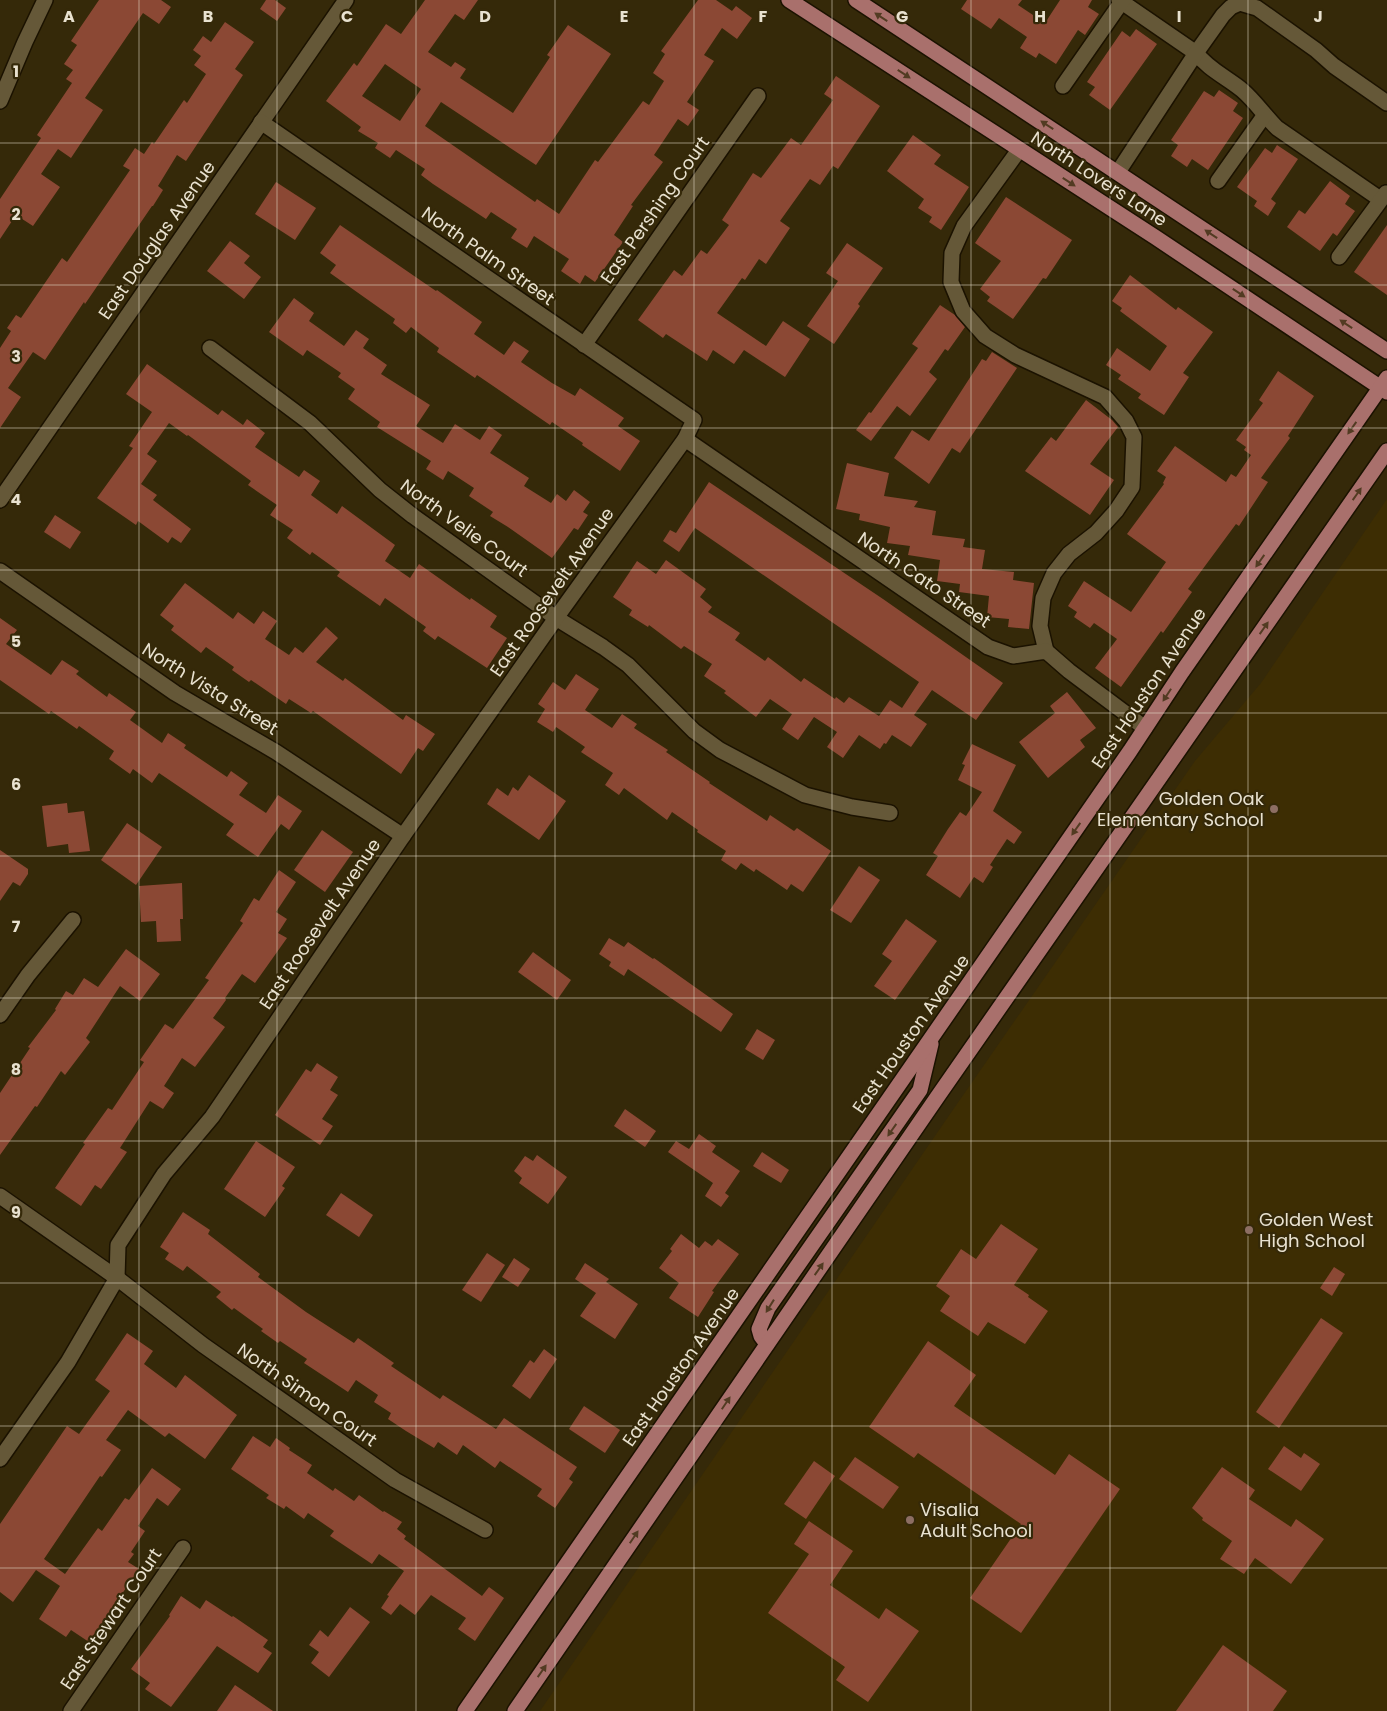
<svg xmlns="http://www.w3.org/2000/svg" width="1387" height="1711" viewBox="0 0 1387 1711" font-family="Poppins,sans-serif">
	<rect width="100%" height="100%" fill="#352909"/>
	<path fill="#3d2d03" d="M1387 499V1711H540L948 1117 1195 761 1261 683Z"/>
	<g fill="#8b4834" fill-rule="evenodd">
		<path d="M99 0H161L171 7 159 24 143 13 85 98 103 110 71 158 58 149 41 174 60 187 33 226 16 215 0 239V199L41 138 37 135 72 83 66 79 73 70 64 64 77 45 71 41Z"/>
		<path d="M266 0H275L286 8 277 21 260 9Z"/>
		<path d="M425 0H478L464 20 455 14 428 52 451 67 455 62 466 69 460 78 513 113 550 57 547 55 568 25 611 54 536 165 441 102 425 126 535 202 537 199 559 214 595 160 598 162 643 101 649 105 664 81 653 73 665 54 661 51 698 0H716L732 11 736 6 752 18 737 39 722 28 704 55 714 61 687 102 699 110 688 126 678 119 654 155 663 162 631 205 633 206 614 235 623 242 595 282 585 275 580 284 561 271 569 259 534 236 527 248 511 238 517 229 491 212 486 219 433 184 421 175 425 169 396 150 390 158 375 148 378 143 358 131 361 127 326 101 354 63 357 66 386 24 401 34ZM385 64 421 89 400 121 362 96Z"/>
		<path d="M967 0H1022L1018 5 1045 23 1060 0H1092L1088 7 1099 14 1085 35 1078 30 1056 64 1039 53 1036 58 1020 48 1027 37 999 18 991 29 961 9Z"/>
		<path d="M225 22 254 42 235 69 243 75 186 161 177 155 158 186 163 190 153 206H152L85 304 84 302 45 360 33 352 8 388 21 397 0 428V348L11 331 7 328 16 315 21 318 62 258 67 262 130 170 123 166 135 148 144 154 152 142 154 144 184 100 187 103 206 74 194 65 201 56 193 50 203 36 211 42Z"/>
		<path d="M1136 29 1157 44 1110 110 1089 95 1095 87 1087 82 1122 31 1130 37Z"/>
		<path d="M836 76 880 106 838 169 833 166 820 185 810 179 780 221 790 228 766 264 759 259 745 280 742 278 717 313 766 346 783 321 810 339 785 377 744 350 734 364 713 350 707 361 666 334 663 338 638 320 674 270 682 276 701 250 707 254 729 225 722 220 753 173 761 178 791 138 801 145 833 100 824 94Z"/>
		<path d="M1219 90 1238 103 1233 111 1243 118 1208 170 1192 159 1187 167 1171 156 1178 145 1171 140 1204 91 1214 97Z"/>
		<path d="M913 135 941 155 934 164 969 187 941 230 929 222 932 217 918 208 924 199 887 171Z"/>
		<path d="M1277 145 1298 159 1271 199 1276 203 1268 216 1254 206 1257 201 1237 187 1265 148 1272 153Z"/>
		<path d="M1330 181 1350 196 1345 204 1355 211 1337 236 1333 233 1320 251 1287 227 1299 210 1305 214Z"/>
		<path d="M276 182 316 208 295 240 255 214Z"/>
		<path d="M1006 197 1072 240 1046 279 1043 278 1013 319 987 301 990 297 980 289 1001 261 975 243Z"/>
		<path d="M340 225 436 291 437 290 482 322 474 334 504 355 514 341 529 351 521 362 552 383 575 396 580 388 624 418 618 426 640 441 620 471 582 445 583 443 552 422 550 425 477 375 475 378 437 352 439 348 411 327 406 333 393 323 395 319 330 273 336 265 320 253Z"/>
		<path d="M1387 225V295L1354 272Z"/>
		<path d="M230 241 250 256 244 263 261 277 244 299 207 271Z"/>
		<path d="M847 243 883 268 858 304 860 306 834 344 807 326 838 281 826 273Z"/>
		<path d="M1130 275 1176 310 1178 307 1213 332 1183 373 1189 377 1164 415 1138 398 1141 394 1118 379 1121 375 1106 365 1117 348 1150 371 1167 346 1120 311 1122 308 1112 301Z"/>
		<path d="M294 298 314 313 309 321 344 346 356 330 369 339 363 348 387 365 381 374 430 405 416 426 443 443 455 424 480 440 489 426 502 435 490 453 529 478 524 486 551 503 557 494 566 501 574 490 590 502 583 512 588 515 578 530 574 528 552 558 508 527 490 516 493 512 469 496 474 488 448 471 443 480 426 469 431 461 377 427 380 422 348 399 355 389 338 377 341 373 307 350 303 356 269 332Z"/>
		<path d="M940 305 955 315 965 327 948 351 945 349 929 372 937 379 910 416 897 406 871 441 856 430 869 412 871 413 918 348 912 344Z"/>
		<path d="M992 352 1017 368 960 453 952 448 929 484 894 458 912 430 929 441 982 359 986 361Z"/>
		<path d="M147 364 218 415 222 410 243 425 247 419 265 433 255 447 299 477 304 470 320 481 311 495 337 514 342 506 395 545 385 561 410 578 419 564 470 600 471 598 497 616 490 627 507 638 487 668 438 636 435 640 423 631 426 627 385 598 380 606 337 576 340 572 312 552 310 555 287 538 293 530 270 515 277 505 248 485 251 481 188 435 187 436 169 423 147 454 157 461 141 484 157 495 153 500 191 529 181 543 172 537 168 543 138 521 136 525 97 498 133 448 129 446 152 412 126 394Z"/>
		<path d="M1278 371 1314 396 1288 436 1290 438 1261 478 1268 482 1239 526 1236 524 1188 589 1192 592 1163 633 1161 631 1121 687 1095 668 1117 639 1094 623 1090 628 1074 617 1077 612 1068 606 1084 581 1131 612 1166 562 1127 534 1164 484 1163 483 1166 477 1157 471 1175 446 1226 482 1231 474 1236 477 1251 455 1244 450 1246 447 1236 440 1263 403 1259 400Z"/>
		<path d="M1086 400 1112 420 1118 427 1090 464 1114 480 1090 515 1025 471 1051 437 1056 441Z"/>
		<path d="M847 463 889 473 884 496 918 501 914 507 936 511 932 535 965 539 963 547 985 550 982 569 1014 572 1013 580 1034 583 1029 629 1008 627 1009 619 987 617 989 596 959 592 960 584 937 581 940 560 908 555 910 546 887 543 890 527 859 520 860 514 836 509Z"/>
		<path d="M709 482 883 599 1003 683 976 720 932 690 914 715 927 724 911 747 892 735 886 744 884 743 880 749 859 735 843 758 827 747 837 732 814 717 798 740 782 729 792 714 770 699 756 717 724 693 726 691 704 676 712 664 684 646 681 649 649 625 648 627 629 615 632 610 613 597 637 561 656 574 666 560 706 589 700 597 712 607 708 612 740 633 735 640 765 661 768 657 801 682 804 678 835 699 836 697 844 703 849 697 879 716 890 700 902 708 919 682 695 528 679 552 663 541 670 530 676 533Z"/>
		<path d="M55 515 81 532 70 549 44 532Z"/>
		<path d="M185 583 233 619 238 612 254 624 263 611 277 621 265 639 289 655 295 647 303 653 326 627 338 638 316 662 343 681 345 678 403 720 406 715 435 734 423 751 418 748 401 774 313 711 311 713 289 699 286 704 251 680 249 682 232 670 234 667 206 647 201 653 171 630 174 626 160 615Z"/>
		<path d="M0 618 17 630 6 644 51 675 62 660 79 671 76 674 107 697 109 693 136 712 130 720 162 743 168 733 186 745 184 748 227 777 231 771 248 783 239 795 266 813 278 795 302 811 289 830 281 824 258 857 226 835 234 824 159 773 152 783 133 769 130 774 109 759 114 751 79 726 77 729 51 711 49 714 0 680Z"/>
		<path d="M576 674 599 689 585 710 612 728 622 714 637 724 634 728 668 750 666 752 710 782 709 783 767 821 770 815 794 831 797 828 831 851 803 892 791 884 787 890 756 869 754 872 741 863 736 870 721 860 726 851 697 832 698 830 672 812 667 820 624 788 619 795 605 785 613 773 581 752 585 747 556 727 553 732 537 722 545 709 538 704 553 682 565 690Z"/>
		<path d="M1067 692 1096 728 1080 740 1085 747 1048 778 1019 742 1055 713 1050 706Z"/>
		<path d="M972 744 1016 765 993 811 1022 832 1014 844 1007 839 990 865 993 867 983 883 974 877 960 898 926 875 938 856 933 853 948 829 960 812 966 816 982 792 958 780 965 765 962 764Z"/>
		<path d="M529 775 566 801 539 840 487 804 497 788 508 796 513 787 518 791Z"/>
		<path d="M67 803 68 813 84 811 90 851 69 853 68 844 47 847 42 806Z"/>
		<path d="M127 823 162 847 136 885 101 860Z"/>
		<path d="M322 830 353 852 325 892 294 870Z"/>
		<path d="M0 850 28 869V874L20 886 13 882 0 901Z"/>
		<path d="M859 866 880 880 851 923 830 910Z"/>
		<path d="M279 870 296 882 276 912 287 919 278 933 287 938 255 983 242 974 225 998 226 1000 213 1018 225 1027 195 1067 182 1058 164 1086 174 1093 163 1109 150 1101 120 1148 127 1152 101 1189 95 1185 81 1206 55 1188 85 1144 83 1143 108 1108 112 1110 144 1062 140 1060 165 1024 173 1029 209 980 205 978 243 923 240 921 254 898 259 901Z"/>
		<path d="M182 883 183 919H180L181 941 157 942 156 921 141 922 139 886Z"/>
		<path d="M906 919 937 941 895 1000 874 986 892 961 882 954Z"/>
		<path d="M609 938 624 947 628 942 653 959 654 958 733 1014 721 1032 628 969 624 976 609 966 611 962 599 954Z"/>
		<path d="M126 949 160 974 140 1001 120 986 86 1038 90 1042 65 1075 61 1071 37 1107 35 1106 0 1155V1093L30 1048 28 1047 56 1010 55 1009 66 991 73 995 84 978 98 987Z"/>
		<path d="M533 952 571 980 557 1000 518 972Z"/>
		<path d="M757 1029 775 1040 763 1060 745 1049Z"/>
		<path d="M317 1063 338 1077 330 1090 338 1095 322 1119 333 1126 320 1145 275 1115 306 1069 311 1072Z"/>
		<path d="M625 1109 656 1131 645 1147 614 1126Z"/>
		<path d="M699 1134 716 1146 712 1152 740 1171 725 1193 729 1196 721 1207 705 1196 713 1183 668 1152 676 1141 689 1149Z"/>
		<path d="M256 1141 295 1167 282 1186 285 1188 265 1217 224 1189Z"/>
		<path d="M762 1152 789 1170 781 1183 753 1166Z"/>
		<path d="M537 1155 567 1177 548 1204 519 1183 522 1178 514 1171 525 1156 533 1161Z"/>
		<path d="M341 1193 373 1215 359 1237 326 1215Z"/>
		<path d="M183 1212 210 1230 208 1234 260 1274 258 1277 306 1312 354 1343 358 1338 394 1363 391 1366 440 1399 443 1395 496 1429 504 1418 577 1467 569 1479 573 1482 555 1508 537 1496 542 1489 500 1461 495 1468 463 1445 457 1455 438 1442 434 1448 406 1431 388 1419 391 1413 374 1402 378 1395 356 1380 348 1392 304 1363 307 1359 280 1341 278 1343 261 1331 263 1329 234 1308 232 1310 216 1297 221 1292 187 1266 183 1271 165 1259 169 1253 160 1247Z"/>
		<path d="M1001 1224 1038 1249 1014 1285 1029 1295 1028 1297 1048 1311 1025 1344 988 1322 978 1336 940 1311 950 1296 936 1286 961 1249 976 1259Z"/>
		<path d="M681 1234 699 1248 705 1241 712 1246 718 1239 739 1254 712 1291 714 1292 698 1317 669 1298 679 1283 659 1268 672 1251 670 1249Z"/>
		<path d="M487 1253 505 1265 481 1302 462 1290Z"/>
		<path d="M514 1258 530 1269 518 1287 502 1277Z"/>
		<path d="M585 1263 609 1279 606 1282 638 1304 615 1339 580 1316 596 1293 575 1279Z"/>
		<path d="M1334 1267 1345 1274 1332 1296 1320 1288Z"/>
		<path d="M1321 1318 1343 1333 1279 1428 1256 1412Z"/>
		<path d="M127 1333 153 1351 144 1364 176 1388 185 1375 237 1415 205 1459 169 1433 165 1437 128 1410 106 1440 121 1450 102 1477 100 1476 44 1559 65 1574 98 1528 102 1531 125 1498 129 1500 152 1468 181 1489 168 1506 157 1498 138 1526 145 1531 131 1552 134 1554 128 1562 139 1569 89 1642 71 1630 66 1637 39 1619 60 1586 36 1570 13 1602 0 1592V1524L67 1426 79 1434 110 1391 95 1380Z"/>
		<path d="M928 1341 976 1375 954 1406 1055 1475 1069 1454 1120 1489 1021 1633 970 1598 1021 1524 918 1453 914 1458 869 1427Z"/>
		<path d="M544 1349 557 1359 530 1399 512 1386 530 1360 534 1363Z"/>
		<path d="M584 1406 620 1430 605 1453 569 1429Z"/>
		<path d="M253 1436 270 1447 276 1438 290 1448 289 1450 312 1465 307 1473 333 1491 335 1488 354 1501 359 1495 383 1512 384 1511 402 1522 397 1529 406 1536 404 1539 482 1596 489 1587 504 1598 475 1641 458 1629 466 1618 431 1595 415 1615 400 1604 391 1615 381 1608 389 1596 387 1595 404 1571 379 1554 372 1564 330 1536 334 1531 308 1513 304 1519 286 1506 284 1509 266 1498 269 1495 231 1469Z"/>
		<path d="M1284 1446 1301 1458 1304 1453 1320 1464 1301 1491 1268 1469Z"/>
		<path d="M855 1457 899 1487 883 1509 839 1479Z"/>
		<path d="M814 1461 835 1476 806 1519 784 1504Z"/>
		<path d="M1222 1467 1255 1490 1249 1499 1291 1527 1296 1519 1324 1539 1291 1584 1255 1558 1244 1574 1220 1559 1232 1541 1202 1520 1203 1518 1192 1508Z"/>
		<path d="M809 1521 853 1551 830 1585 879 1619 886 1608 919 1631 868 1702 836 1680 845 1667 768 1613 809 1554 794 1544Z"/>
		<path d="M181 1596 200 1609 206 1600 232 1617 233 1616 268 1640 263 1647 272 1653 258 1673 217 1646 171 1707 145 1689 150 1683 131 1669 170 1616 169 1615Z"/>
		<path d="M350 1607 370 1622 329 1677 311 1663 319 1652 309 1645 320 1630 328 1637Z"/>
		<path d="M1223 1645 1287 1691 1273 1711H1176Z"/>
		<path d="M235 1685 273 1711H217Z"/>
	</g>
	<g fill="none" stroke-linecap="round" stroke-linejoin="round">
		<g stroke="#1b1200" stroke-width="18">
			<g id="street">
				<path d="M1119 0 1196 53C1208 69 1226 77 1242 90 1254 100 1265 116 1277 128L1380 199"/>
				<path d="M1063 86 1123 0"/>
				<path d="M0 101 25 42 45 0"/>
				<path d="M1019 150 964 226 952 253 951 282 963 311 985 336 1015 355 1105 397 1126 421 1134 437 1132 487 1116 511 1096 533 1069 554 1054 573 1043 598 1040 626 1046 651"/>
				<path d="M1118 172 1196 53 1223 15 1231 7 1240 3 1257 8 1316 50 1334 66 1387 103"/>
				<path d="M1218 181 1264 116"/>
				<path d="M1339 257 1386 193"/>
				<path d="M584 345 758 96"/>
				<path d="M210 348 310 423 380 490 413 516 556 618 603 647 628 665 694 731 720 750 805 795 852 807 890 813"/>
				<path d="M685 439 988 647 1013 656 1046 651 1069 671 1145 728"/>
				<path d="M0 500 346 0"/>
				<path d="M0 571 175 693 276 752 403 836"/>
				<path d="M0 1015 28 975 73 920"/>
				<path d="M0 1196 117 1278 203 1345 395 1480 485 1530"/>
				<path d="M0 1459 68 1362 117 1278 118 1245 164 1174 212 1117 403 836 556 618 685 439 694 420 261 122"/>
				<path d="M71 1711 183 1548"/>
			</g>
		</g>
		<g stroke="#1b1200" stroke-width="18">
			<g id="primary">
				<path d="M789 0 1155 237 1387 392"/>
				<path d="M856 0 1387 351"/>
				<path d="M767 1344 761 1336 759 1329 768 1308 920 1090 931 1044"/>
				<path d="M465 1711 1130 751 1182 672 1387 378"/>
				<path d="M515 1711 938 1096 1387 451"/>
			</g>
		</g>
		<use href="#street" stroke="#655838" stroke-width="15"/>
		<use href="#primary" stroke="#a9706c" stroke-width="15"/>
	</g>
	<defs><path id="oneway-solid" d="M-6-.8H1V-3.2L6.5 0L1 3.2V.8H-6Z" transform="scale(1.25)"/></defs>
	<g fill="#523b22">
		<use href="#oneway-solid" transform="translate(881 17) rotate(-147)"/>
		<use href="#oneway-solid" transform="translate(904 74) rotate(33)"/>
		<use href="#oneway-solid" transform="translate(1047 125) rotate(-147)"/>
		<use href="#oneway-solid" transform="translate(1069 182) rotate(33)"/>
		<use href="#oneway-solid" transform="translate(1211 234) rotate(-146)"/>
		<use href="#oneway-solid" transform="translate(1239 293) rotate(34)"/>
		<use href="#oneway-solid" transform="translate(1346 324) rotate(-146)"/>
		<use href="#oneway-solid" transform="translate(1352 428) rotate(125)"/>
		<use href="#oneway-solid" transform="translate(1357 494) rotate(-55)"/>
		<use href="#oneway-solid" transform="translate(1260 561) rotate(125)"/>
		<use href="#oneway-solid" transform="translate(1264 628) rotate(-55)"/>
		<use href="#oneway-solid" transform="translate(1167 695) rotate(123)"/>
		<use href="#oneway-solid" transform="translate(1076 829) rotate(125)"/>
		<use href="#oneway-solid" transform="translate(892 1130) rotate(125)"/>
		<use href="#oneway-solid" transform="translate(819 1269) rotate(-55)"/>
		<use href="#oneway-solid" transform="translate(770 1306) rotate(122)"/>
		<use href="#oneway-solid" transform="translate(726 1403) rotate(-56)"/>
		<use href="#oneway-solid" transform="translate(634 1537) rotate(-56)"/>
		<use href="#oneway-solid" transform="translate(542 1671) rotate(-55)"/>
	</g>
	<path fill="none" stroke="#e9e2d0" stroke-width="1" stroke-opacity="0.55" d="M139 0V1711M277 0V1711M416 0V1711M555 0V1711M694 0V1711M832 0V1711M971 0V1711M1110 0V1711M1248 0V1711M0 143H1387M0 285H1387M0 428H1387M0 570H1387M0 713H1387M0 856H1387M0 998H1387M0 1141H1387M0 1283H1387M0 1426H1387M0 1568H1387"/>
	<g fill="#8d6e63" stroke="#352909" stroke-width="2">
		<circle cx="1274" cy="809" r="5"/>
		<circle cx="1249" cy="1230" r="5"/>
		<circle cx="910" cy="1520" r="5"/>
	</g>
	<g text-anchor="middle" stroke-width="4.5" stroke-linejoin="round" paint-order="stroke">
		<g font-size="18" fill="#e9e2d0" stroke="#352909">
			<text transform="translate(1099 179) rotate(33)" y="6">North Lovers Lane</text>
			<text transform="translate(655 210) rotate(-55)" y="6">East Pershing Court</text>
			<text transform="translate(157 240) rotate(-55)" y="6">East Douglas Avenue</text>
			<text transform="translate(488 256) rotate(35)" y="6">North Palm Street</text>
			<text transform="translate(464 528) rotate(36)" y="6">North Velie Court</text>
			<text transform="translate(924 580) rotate(34)" y="6">North Cato Street</text>
			<text transform="translate(552 592) rotate(-55)" y="6">East Roosevelt Avenue</text>
			<text transform="translate(1149 688) rotate(-56)" y="6">East Houston Avenue</text>
			<text transform="translate(210 689) rotate(32)" y="6">North Vista Street</text>
			<text transform="translate(320 924) rotate(-56)" y="6">East Roosevelt Avenue</text>
			<text transform="translate(911 1034) rotate(-55)" y="6">East Houston Avenue</text>
			<text transform="translate(681 1367) rotate(-55)" y="6">East Houston Avenue</text>
			<text transform="translate(307 1395) rotate(35)" y="6">North Simon Court</text>
			<text transform="translate(111 1619) rotate(-56)" y="6">East Stewart Court</text>
		</g>
		<g font-size="18" fill="#e9e2d0" stroke="#352909" text-anchor="start">
			<text x="1264" y="805" text-anchor="end">Golden Oak<tspan x="1264" dy="21">Elementary School</tspan></text>
			<text x="1259" y="1226">Golden West<tspan x="1259" dy="21">High School</tspan></text>
			<text x="920" y="1516">Visalia<tspan x="920" dy="21">Adult School</tspan></text>
		</g>
	</g>
	<g font-size="16" text-anchor="middle" font-weight="bold" fill="#e9e2d0" stroke="#352909" stroke-width="4.5" stroke-linejoin="round" paint-order="stroke">
		<text x="69" y="22">A</text>
		<text x="208" y="22">B</text>
		<text x="347" y="22">C</text>
		<text x="485" y="22">D</text>
		<text x="624" y="22">E</text>
		<text x="763" y="22">F</text>
		<text x="902" y="22">G</text>
		<text x="1040" y="22">H</text>
		<text x="1179" y="22">I</text>
		<text x="1318" y="22">J</text>
		<text x="16" y="77">1</text>
		<text x="16" y="220">2</text>
		<text x="16" y="362">3</text>
		<text x="16" y="505">4</text>
		<text x="16" y="647">5</text>
		<text x="16" y="790">6</text>
		<text x="16" y="932">7</text>
		<text x="16" y="1075">8</text>
		<text x="16" y="1218">9</text>
	</g>
</svg>
